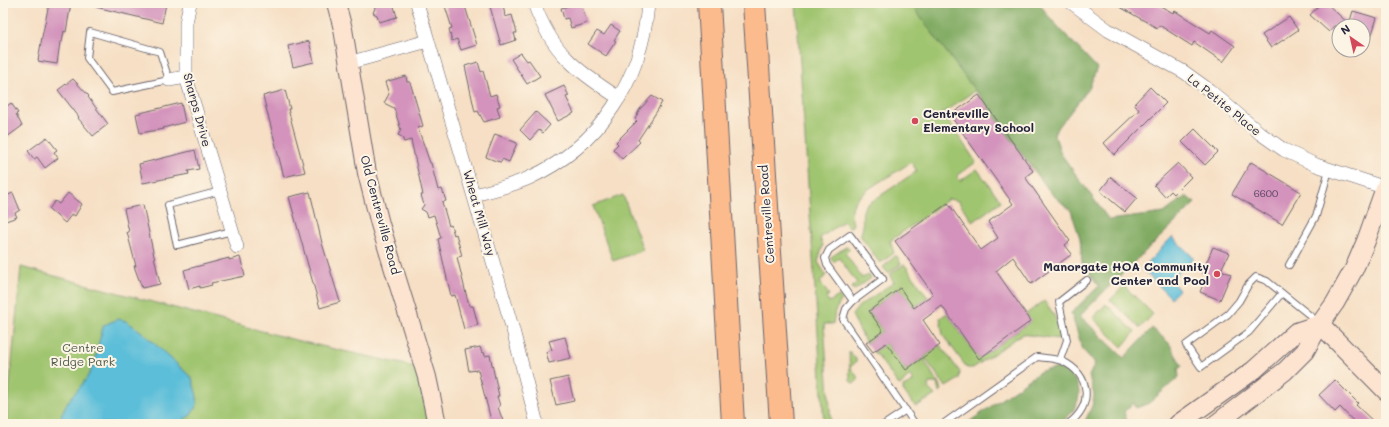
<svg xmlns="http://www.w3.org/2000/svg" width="1389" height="427" viewBox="0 0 1389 427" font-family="Mali,sans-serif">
	<rect width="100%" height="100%" fill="#fcf5e5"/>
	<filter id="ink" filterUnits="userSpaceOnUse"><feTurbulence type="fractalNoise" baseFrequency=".025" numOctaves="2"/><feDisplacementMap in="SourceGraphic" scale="8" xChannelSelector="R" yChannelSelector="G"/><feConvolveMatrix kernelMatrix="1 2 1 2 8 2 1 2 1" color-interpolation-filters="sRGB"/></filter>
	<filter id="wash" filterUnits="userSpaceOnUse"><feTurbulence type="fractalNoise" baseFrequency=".012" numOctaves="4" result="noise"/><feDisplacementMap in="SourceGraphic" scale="16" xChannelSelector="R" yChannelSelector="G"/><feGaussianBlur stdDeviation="0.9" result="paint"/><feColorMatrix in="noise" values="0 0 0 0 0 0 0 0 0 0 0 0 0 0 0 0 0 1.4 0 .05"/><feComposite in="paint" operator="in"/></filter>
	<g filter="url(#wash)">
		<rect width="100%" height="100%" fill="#f6dfc4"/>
		<g fill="#a0c570" stroke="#617456">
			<path d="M796 3H913L977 89 943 113 976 162 957 176 960 181 977 169 1001 201 973 222 958 201 949 199 890 241 894 253 882 262H879L860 235C866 227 859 217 865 206L917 171 911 162C895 174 872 184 858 198 851 205 850 215 853 224L851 227H848L844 221 820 238 823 245 818 262 826 275 820 282 829 295 826 297 829 302 839 296 842 299 835 311 833 324H824L831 424H824Z"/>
			<path d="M623 195 643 250 613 261 593 206Z"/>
			<path d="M847 246 850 249 845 253 862 278 869 275 871 278 855 290 851 288 857 283 839 258 833 262 831 260V257Z"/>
			<path d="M895 256H897L901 264 888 273 883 267Z"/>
			<path d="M903 265H905L928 298 914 308 900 288 869 311 883 331 866 343 852 315 859 306 894 282 890 276V274Z"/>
			<path d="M21 267 303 342 416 367 429 424H6Z"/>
			<path d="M1124 286 1153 314 1140 328 1110 300Z"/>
			<path d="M1044 301C1051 309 1063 327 1058 339L1022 334 973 368H967L943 335 940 318 947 313 979 359 1031 321 1026 314Z"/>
			<path d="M1106 304 1135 332 1122 347 1093 318Z"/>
			<path d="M886 343 906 370 923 358 942 390 939 393 937 383H929L928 388 935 395 917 406 913 404 903 390V387L913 382 912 377 909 376 901 385 898 384 877 355 873 352Z"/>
			<path d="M940 345 960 372 959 379 946 387 924 357Z"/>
			<path d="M849 351 856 359V362L851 366V368L859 379 854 384 850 381Z"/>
		</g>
		<g fill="#80aa62" stroke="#51664e">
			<path d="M910 3H1039L1049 17 1097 68 1089 88 1054 133 1061 154 1109 220 1164 213 1186 196 1195 203C1157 241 1117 277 1080 316L1124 358 1152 328 1169 343 1182 366 1178 369 1179 377 1149 403 1136 408 1133 403 1124 412 1128 424H1081L1086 419 1092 406 1094 395 1089 376 1095 363 1083 350 1071 313 1099 286 1082 263 1080 238 1071 211 1051 193Z"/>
			<path d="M1057 368C1068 371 1077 378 1079 391 1080 404 1069 420 1056 424 1050 426 1040 424 1034 424 1012 424 989 424 966 424L1041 371Z"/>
		</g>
		<g fill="#5bbed9" stroke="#3e708a">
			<path d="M1172 237 1194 258 1170 280 1179 290 1171 298 1142 269Z"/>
			<path d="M118 319 126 321 142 332 192 378 197 396V405L191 415 177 424H59C65 398 76 395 88 376 98 360 97 342 104 325Z"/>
		</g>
		<g id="blocks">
			<g fill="#d393bc">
				<path d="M52 3H71L66 32 64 31 62 42H60L57 64 38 61 42 37 49 4Z"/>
				<path d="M97 3H161L166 4 162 23 96 7Z"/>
				<path d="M374 3H393L397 17 379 22 377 15 373 13 375 8Z"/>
				<path d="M444 3H464L477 45 461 50 457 39 452 41 449 29 452 28Z"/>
				<path d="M489 3H503L505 17 512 15 517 33H514L516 40 501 45Z"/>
				<path d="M581 3 587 23 571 28 568 18 564 19 561 8Z"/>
				<path d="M1113 3H1155L1173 13 1175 11 1210 33 1212 30 1235 46 1223 62 1194 42 1192 46 1159 25 1157 28Z"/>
				<path d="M1321 3H1326L1349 24 1353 11 1377 18 1371 37 1363 34V26H1334L1329 32 1310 15Z"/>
				<path d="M1289 17 1298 30 1271 48 1262 35Z"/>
				<path d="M611 25 620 31 614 40 616 41 606 56 588 44 597 31 604 35Z"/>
				<path d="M309 41 314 62 293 67 288 46Z"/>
				<path d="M521 53 527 61 529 60 540 76 527 84 511 59Z"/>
				<path d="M478 62 481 72 483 71 490 96 496 94 500 106 497 107 500 117 484 122 478 111 475 112 465 66Z"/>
				<path d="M406 76 407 82H410L423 126 418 128 430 163H431L438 190 442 189 446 201 442 202 449 226 451 225 454 235 456 234 462 256 457 257 467 298 470 306H473L478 325 464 329 455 295 451 296 438 239 441 238 434 215 428 217 426 212 421 209 424 205 421 195H423L411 140 404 142 402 137 398 135 401 130 394 108 384 103 389 94 385 82Z"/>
				<path d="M73 79 89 96 88 97 108 124 93 136 78 118 79 117 58 90Z"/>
				<path d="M564 86 569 96 566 97 574 113 558 121 545 95Z"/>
				<path d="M1150 87 1166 103 1114 155 1104 143 1139 110 1134 104Z"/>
				<path d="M285 90 290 109H288L305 172 284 177 263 96Z"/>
				<path d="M979 95 1033 171 1025 177 1070 241 1065 245 1072 254 1031 284 1013 257 996 271 1031 321 979 359 942 306 923 320 940 345 906 370 886 343 873 352 866 343 883 331 869 311 900 288 914 308 933 294 895 241 948 203 981 250 998 238 988 222 1013 204 950 115Z"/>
				<path d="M652 96 662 102 657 111 638 140 640 142 622 159 613 149 618 144 616 142 637 121 635 119 640 109Z"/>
				<path d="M11 103 18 113 16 114 22 126 7 137 3 131V109Z"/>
				<path d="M181 103 185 122 163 128 164 129 140 133 136 114Z"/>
				<path d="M536 112 550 125 543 133 539 130 530 140 520 130Z"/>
				<path d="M1195 129 1218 152 1205 165 1182 142Z"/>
				<path d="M495 134 517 143 509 162 502 159 501 162 496 161 486 157Z"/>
				<path d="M47 137 57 150 54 152 58 158 45 168 37 157 34 159 28 151Z"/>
				<path d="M195 150 199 169 188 171 189 174 143 183 139 164Z"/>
				<path d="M1251 162 1301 192 1282 224 1232 194Z"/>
				<path d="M1178 163 1191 177 1174 194 1171 191 1165 197 1154 185Z"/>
				<path d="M1111 177 1137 198 1125 212 1100 191Z"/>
				<path d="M310 192 322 243 340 302 320 308 289 197Z"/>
				<path d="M13 193 20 210 15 213 17 217 3 222V197Z"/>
				<path d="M68 193 82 204 75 216 72 214 65 223 49 209 55 201 59 204Z"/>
				<path d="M143 205 160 284 142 288 134 266H136L127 232H129L124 209Z"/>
				<path d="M1213 247 1229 253 1221 270 1231 274 1220 300 1200 292 1207 275 1202 273Z"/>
				<path d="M240 257 245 276 211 283 212 285 200 288V286L189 289 184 270 229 258V260Z"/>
				<path d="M565 337 571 358 549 363 546 352 552 350 549 341Z"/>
				<path d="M480 347 482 353 484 352 485 356 490 355 499 396H497L500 406 498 407 504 424H492L478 370 469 371 465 350Z"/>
				<path d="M568 377 574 401 556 405 550 381Z"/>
				<path d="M1335 380 1358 403 1356 405 1376 424H1356L1340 407 1335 412 1319 395Z"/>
			</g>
		</g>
	</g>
	<g filter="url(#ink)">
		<use href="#blocks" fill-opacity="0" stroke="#6c646b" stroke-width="1"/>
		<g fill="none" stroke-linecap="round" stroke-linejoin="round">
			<g stroke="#6c646b" stroke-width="8">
				<g id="lane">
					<path d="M90 32 160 52 169 80 112 92 87 58Z"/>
					<path d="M220 191 168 205 177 245 232 231"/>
					<path d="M1289 265 1316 216 1329 170"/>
					<path d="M1282 293 1249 332 1201 367 1186 345 1228 314 1239 301 1248 285 1256 277 1267 281 1318 322"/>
					<path d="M853 301 827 265 825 258 829 250 850 235 883 279 853 301 846 309 843 319 915 424"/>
					<path d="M1060 360 1067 340 1059 302 1087 280"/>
					<path d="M885 424 906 410"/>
					<path d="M943 424 1037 357C1045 358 1054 358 1062 361 1091 374 1094 406 1068 424"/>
				</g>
			</g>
			<g stroke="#6c646b" stroke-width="14">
				<g id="street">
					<path d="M190 3 186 23V77L237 247"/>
					<path d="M417 3 513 330 537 424"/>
					<path d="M534 3C551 52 577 71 619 98"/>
					<path d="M1072 3 1108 30 1184 72 1209 90 1261 134 1284 150 1316 165 1386 188"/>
					<path d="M348 63 428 41"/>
					<path d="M169 80 186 77"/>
					<path d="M474 195C493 190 511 186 529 178 600 146 642 80 648 4"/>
				</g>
			</g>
			<g stroke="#6c646b" stroke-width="20">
				<g id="secondary">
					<path d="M336 3 343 29 367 173 380 224 427 377 437 424"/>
					<path d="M1320 324 1386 391"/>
					<path d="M1178 424 1254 370 1296 332 1320 324"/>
					<path d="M1216 424 1285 371 1305 351 1320 324 1335 303 1354 269 1366 241 1386 185"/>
				</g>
			</g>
			<g stroke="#6c646b" stroke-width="24">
				<g id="highway">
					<path d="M709 3 733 424"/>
					<path d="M754 3 781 424"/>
				</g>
			</g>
			<use href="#lane" stroke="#fff" stroke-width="6"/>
			<use href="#street" stroke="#fff" stroke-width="13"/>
			<use href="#secondary" stroke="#fde4d1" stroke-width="18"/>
			<use href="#highway" stroke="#fbbb8d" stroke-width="22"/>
		</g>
	</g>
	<g fill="#d1495b" stroke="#fcf5e5" stroke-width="1.5">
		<circle cx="915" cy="121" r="4"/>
		<circle cx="1217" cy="274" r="4"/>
	</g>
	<g text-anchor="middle" stroke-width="4" stroke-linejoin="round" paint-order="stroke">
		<g font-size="10" fill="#4e3e5b">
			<text x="1266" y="197">6600</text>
		</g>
		<g font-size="12" fill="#22223b" stroke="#fcf5e5">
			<text transform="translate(1224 105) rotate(39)" y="4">La Petite Place</text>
			<text transform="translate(197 110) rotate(75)" y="4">Sharps Drive</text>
			<text transform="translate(479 213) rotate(74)" y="4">Wheat Mill Way</text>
			<text transform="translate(767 214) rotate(-94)" y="4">Centreville Road</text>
			<text transform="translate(380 215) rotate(75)" y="4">Old Centreville Road</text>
		</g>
		<g font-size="12" font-weight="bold" fill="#22223b" stroke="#fcf5e5" text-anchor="start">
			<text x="923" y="118">Centreville<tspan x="923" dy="14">Elementary School</tspan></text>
			<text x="1209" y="271" text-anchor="end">Manorgate HOA Community<tspan x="1209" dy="14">Center and Pool</tspan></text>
		</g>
		<g font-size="12" fill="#4e5b4e" stroke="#fcf5e5">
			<text x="83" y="352">Centre<tspan x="83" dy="14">Ridge Park</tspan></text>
		</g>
	</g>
	<rect width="1389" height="427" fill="none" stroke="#fcf5e5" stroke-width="16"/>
	<g transform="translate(1351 38) rotate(326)"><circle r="19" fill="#fcf5e5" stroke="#a5a1a1"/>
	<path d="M0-3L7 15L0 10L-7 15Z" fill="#d1495b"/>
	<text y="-6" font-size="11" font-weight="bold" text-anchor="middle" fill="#22223b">N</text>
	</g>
</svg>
